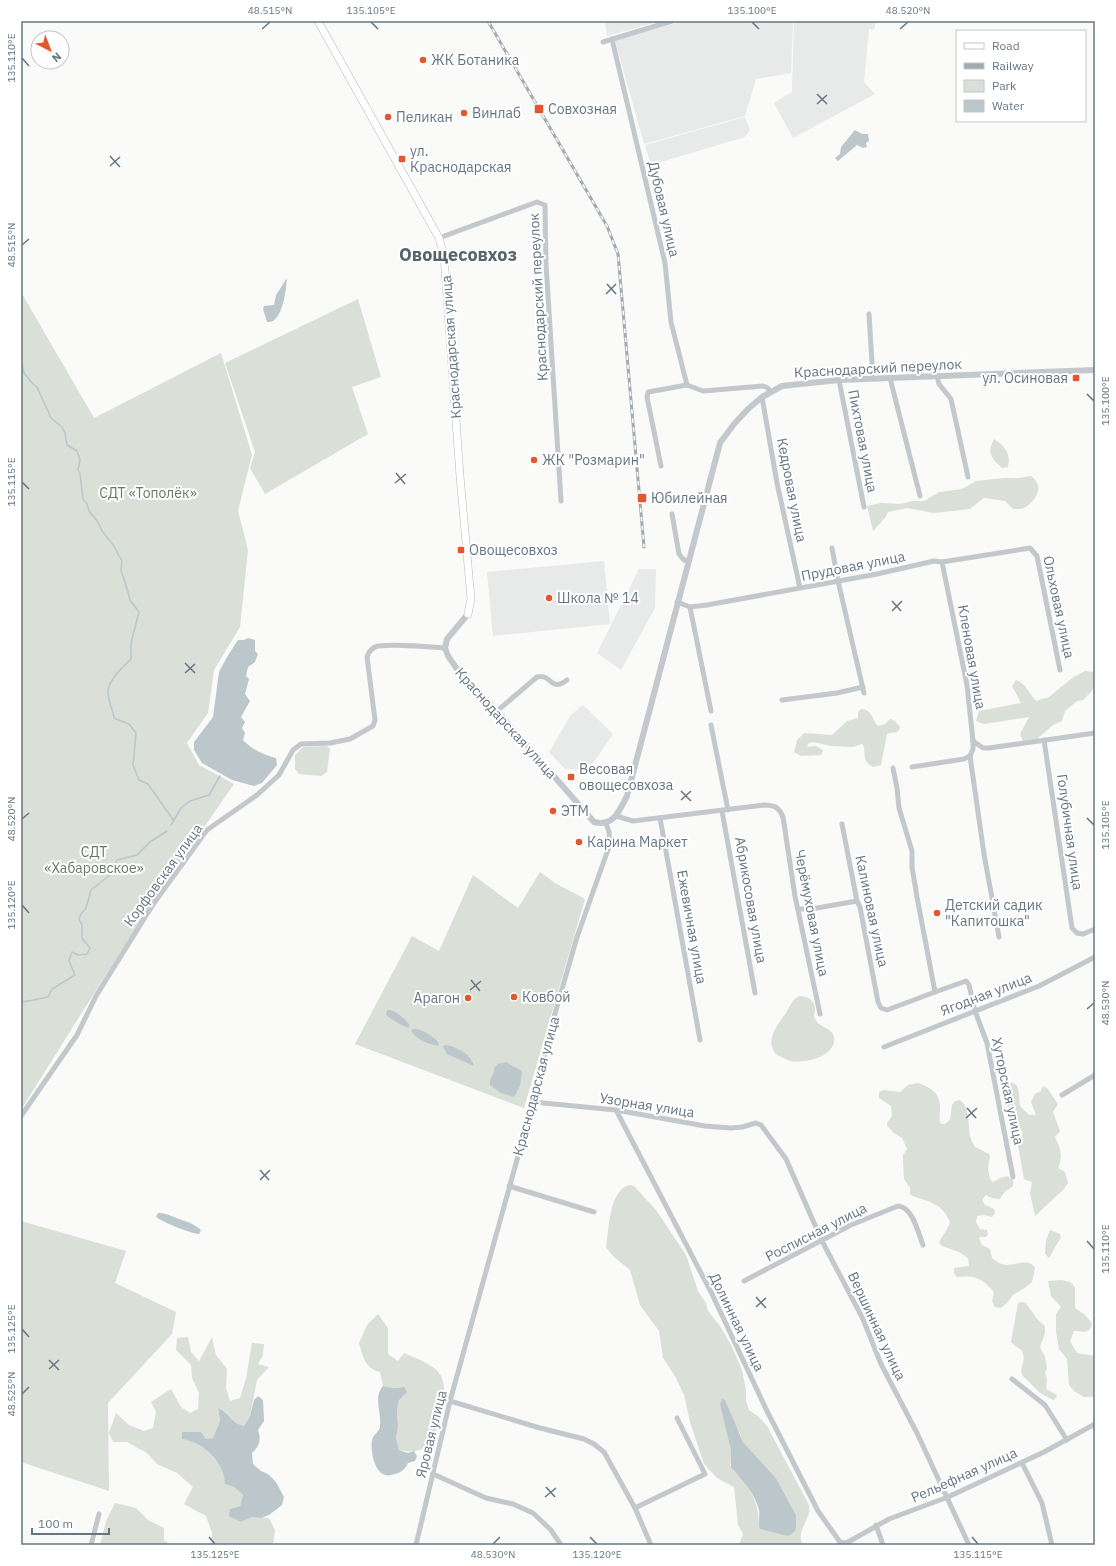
<svg xmlns="http://www.w3.org/2000/svg" width="1116" height="1566" viewBox="0 0 1116 1566" font-family="'IBM Plex Sans',sans-serif">
	<rect width="100%" height="100%" fill="#fafaf8"/>
	<g fill="#e8e9e9">
		<path d="M605 21H661L607 36Z"/>
		<path d="M684 21H793L791 73 756 79 745 116 644 144 615 40Z"/>
		<path d="M794 21H876L874 30 869 29 864 82 875 94 793 138 774 103 792 92Z"/>
		<path d="M745 117 750 130 745 137 651 165 645 145Z"/>
		<path d="M604 561 610 624 493 636 487 572Z"/>
		<path d="M639 569H656L655 608 621 670 597 653Z"/>
		<path d="M583 705 613 734 594 762 580 770 565 769 549 752 571 715Z"/>
	</g>
	<g fill="#dadfd7" fill-rule="evenodd">
		<path d="M21 292 94 418 221 353 252 455 238 511 248 550 240 627 214 670 208 713 187 743 199 765 234 784C159 891 89 1000 21 1110Z"/>
		<path d="M358 299 381 377 352 387 368 434 265 494 250 468 255 452 225 363Z"/>
		<path d="M994 439C1005 446 1011 454 1008 467L1002 468C990 457 987 453 994 439Z"/>
		<path d="M1031 476C1046 486 1035 503 1022 509H1013L1005 501 984 498 970 509 934 513 907 508 888 512 885 518 873 531 867 506 881 503 901 504 912 501H924L939 492 962 489 976 481 1004 478H1019Z"/>
		<path d="M1085 671 1093 672 1095 685 1091 692 1083 700 1077 701 1065 711 1062 721 1053 725 1037 739 1023 741 1020 734 1029 717 984 724 976 721 979 711 1021 703 1012 686 1016 680C1028 685 1028 693 1036 701L1049 697 1072 678Z"/>
		<path d="M861 709C872 709 872 720 878 726L885 724 890 719 895 721 900 727C899 735 893 731 887 734L881 765 873 767C863 762 865 756 864 747L862 744 853 747 831 746 813 742 809 743 807 747 816 746 823 750 821 755 801 756 794 752 797 740 804 733 832 735 847 721 858 718V712Z"/>
		<path d="M327 746 330 749 327 772 321 776 299 774 295 769V755L303 747Z"/>
		<path d="M540 872 555 883 585 899 524 1108 355 1044 412 936 439 951 473 875 518 908Z"/>
		<path d="M799 996C807 996 816 1000 815 1010 815 1014 813 1015 815 1019 819 1028 833 1028 834 1037 837 1056 805 1064 791 1061 786 1060 779 1056 775 1053 765 1039 778 1024 786 1013 790 1006 792 1000 799 996Z"/>
		<path d="M1010 1082C1022 1085 1018 1096 1020 1105 1021 1108 1026 1112 1029 1115H1036L1031 1102 1035 1094 1041 1091 1043 1086 1047 1088 1058 1104 1053 1112 1060 1131 1055 1137C1061 1149 1063 1156 1058 1168L1065 1172 1068 1183 1064 1189 1035 1216 1030 1193 1032 1182 1024 1179 1018 1145 1023 1133 1017 1125 1006 1103C1009 1096 1007 1089 1010 1082Z"/>
		<path d="M917 1083C928 1086 940 1092 940 1106 940 1112 939 1117 940 1123L942 1124H945L950 1120 952 1105 955 1101 960 1100C970 1107 968 1124 970 1136 971 1140 973 1144 975 1147L989 1154 990 1156 988 1169 990 1179 993 1182 1000 1178 1007 1176 1013 1180C1014 1187 1012 1187 1007 1190 1004 1192 1002 1196 1000 1199L992 1198 986 1195 982 1200 985 1205 994 1209 995 1213 992 1217 984 1215 977 1216 976 1222 980 1229 987 1230 988 1235 986 1237H980L979 1238 982 1245 990 1249 992 1258C996 1261 1001 1265 1007 1265 1016 1265 1029 1258 1035 1268L1032 1282 1026 1287 1013 1295 1008 1302 1001 1308 995 1307 992 1301 994 1292C982 1278 975 1275 957 1277L954 1273V1268L969 1266 968 1258 959 1252 942 1246 939 1243C942 1235 948 1230 950 1222 942 1203 930 1202 912 1196L910 1194V1188L904 1179 903 1160V1155L907 1149 902 1138 894 1133 887 1126V1123L892 1116 891 1106 879 1098V1092L883 1090 900 1092 908 1085Z"/>
		<path d="M631 1185 635 1187 656 1210 686 1255 698 1291 706 1303 708 1311 720 1326 732 1347 742 1370 746 1390V1401L749 1410 759 1417 767 1426 809 1505C812 1519 796 1530 802 1543L806 1545H739L743 1534 738 1525 734 1487 717 1478 704 1464 690 1422 684 1395 675 1376 663 1358 659 1331 640 1305 630 1270 613 1256 606 1247C609 1230 609 1187 631 1185ZM739 1431 743 1442 776 1478 796 1515 759 1525C759 1496 746 1486 730 1465L732 1459 731 1450Z"/>
		<path d="M21 1221 126 1251 115 1283 176 1312 172 1334 108 1403 109 1491 21 1462Z"/>
		<path d="M1050 1230 1060 1234 1061 1237 1049 1258 1045 1254 1046 1240Z"/>
		<path d="M1062 1280 1070 1282 1075 1287V1308L1084 1314 1092 1323C1090 1335 1083 1331 1074 1331L1070 1341 1077 1353 1095 1356V1397H1084L1074 1391 1069 1385 1067 1359 1059 1349 1056 1332V1314L1061 1307 1051 1296 1048 1281Z"/>
		<path d="M1022 1302 1026 1303 1037 1319 1045 1326V1333L1040 1347 1045 1357 1047 1369 1045 1372 1047 1380 1046 1389 1057 1395 1056 1398 1053 1400 1040 1393 1022 1375C1019 1367 1028 1360 1021 1350 1018 1347 1014 1346 1011 1342L1018 1303Z"/>
		<path d="M378 1314 388 1328V1354L398 1361 404 1353C414 1357 437 1366 441 1376 450 1395 438 1426 431 1445 420 1451 411 1453 399 1450L396 1438 398 1427 397 1411 399 1400V1389L390 1388 383 1386 380 1372C364 1368 363 1356 359 1343L367 1325Z"/>
		<path d="M188 1337 191 1352 199 1361 212 1337 216 1355 227 1369 226 1388 230 1401 240 1398 246 1378 252 1343 264 1344 263 1355 258 1364 269 1367 257 1380 250 1416 244 1426C231 1423 231 1413 218 1408L220 1421 213 1438 206 1439 201 1432H183L182 1438C203 1443 225 1461 226 1484L234 1487 243 1495 240 1506 230 1509 241 1522 252 1517 269 1518 275 1530 273 1545H211L212 1533 206 1516 184 1504 193 1487 177 1473 157 1464 147 1453 127 1442H113L109 1433 116 1413 129 1425 144 1431 153 1428 156 1412 151 1402 171 1389 181 1407 190 1413 198 1409 199 1393 192 1378 191 1365 176 1350 177 1338Z"/>
		<path d="M115 1503 136 1508 148 1520 164 1528V1540L171 1545H100L106 1521Z"/>
	</g>
	<g fill="#bbc7cb">
		<path d="M855 130 862 134H868L869 141 866 143 867 147 863 148 857 145 838 161 835 158 840 154 841 147Z"/>
		<path d="M287 278C286 289 283 324 267 322L263 309 264 306 274 305 276 295Z"/>
		<path d="M248 638 255 640V651L258 654 255 662 248 667 246 676 249 679 245 694 250 701 241 717 245 722 242 728 245 733 243 740C251 749 264 755 276 758L277 765 262 783 254 786 232 780 202 763 194 750V742L213 717 219 672 227 657 238 640H244Z"/>
		<path d="M387 1010C396 1009 403 1018 409 1024V1028C400 1025 394 1021 386 1015Z"/>
		<path d="M414 1029C423 1029 432 1036 438 1042L439 1046C428 1044 416 1040 411 1030Z"/>
		<path d="M445 1045C452 1045 465 1052 469 1057 471 1059 473 1063 474 1066L447 1054 443 1047Z"/>
		<path d="M506 1062 522 1071 520 1086 514 1097 501 1093 490 1085V1080L494 1072V1068L498 1064Z"/>
		<path d="M158 1213C165 1213 168 1215 174 1217 186 1222 190 1221 201 1230L199 1234C189 1233 165 1223 156 1217Z"/>
		<path d="M383 1386C390 1388 397 1389 404 1387L407 1392 399 1400 397 1411 398 1427 396 1438 399 1450 408 1453 414 1451 417 1456 415 1461 408 1463C404 1471 400 1473 391 1475 375 1479 370 1451 372 1440 373 1435 379 1432 380 1427 382 1413 373 1397 383 1386Z"/>
		<path d="M258 1396 263 1400 264 1421 258 1430C261 1440 260 1445 252 1453L253 1464 261 1471 268 1474 276 1482 284 1497 282 1505 269 1515 261 1518 252 1517 241 1522 229 1516 230 1509 240 1506 243 1495 234 1487 225 1484C225 1462 203 1442 182 1439V1432H201L206 1439 213 1438 220 1421 218 1408C230 1413 231 1423 244 1426L250 1416 254 1400Z"/>
		<path d="M722 1399 725 1400 743 1442 776 1478 796 1515V1528L794 1532 788 1536 760 1529C758 1523 760 1516 759 1510 755 1493 741 1479 731 1467V1450L720 1404Z"/>
	</g>
	<g fill="none" stroke-linecap="round" stroke-linejoin="round">
		<g stroke="#bbc7cb" stroke-width="1.5">
			<path d="M21 360 24 373 33 384 37 387 51 418 62 427 65 433 67 445 77 451 80 460 78 470 80 474 83 499 87 504 89 511 98 522 102 531 114 546 118 554 122 561 121 570 128 592 130 600 139 612 131 643V659C123 667 107 681 108 693 108 701 113 709 114 718L129 724 136 733 133 765 139 780 148 784 174 821"/>
			<path d="M171 825 181 808 190 801 209 795 220 776"/>
			<path d="M21 1002C30 1001 39 999 48 997L52 989 75 975 69 961 72 952 78 955 87 954 90 948 82 938V925L79 919 81 914 86 908 91 890 110 875 117 860 137 855 150 842 167 831"/>
		</g>
		<g stroke="#b3babf" stroke-width="8">
			<path id="secondary" d="M318 21 439 238 444 256 460 476 471 599 468 614"/>
		</g>
		<g stroke="#c3c8cc" stroke-width="5">
			<path d="M612 39 665 263 671 322 687 385"/>
			<path d="M603 42 672 21"/>
			<path d="M439 238 537 202 545 205 546 264 561 501"/>
			<path d="M869 314 873 379"/>
			<path d="M937 376 939 384 951 399 968 477"/>
			<path d="M890 378 920 496"/>
			<path d="M839 380 864 507"/>
			<path d="M762 397 777 483 800 588"/>
			<path d="M661 466 647 397 648 392 687 385 703 391 763 386 768 388 770 392"/>
			<path d="M672 514 679 554 683 559 688 562"/>
			<path d="M832 548 838 581 864 693"/>
			<path d="M942 562 967 685 973 741V749L970 756"/>
			<path d="M677 602 690 607 707 605 877 574 934 561 942 562 1030 548 1037 556 1060 670"/>
			<path d="M690 607 711 711"/>
			<path d="M782 700 837 693 863 687"/>
			<path d="M497 711 537 677C552 673 550 693 567 680"/>
			<path d="M711 725 728 810"/>
			<path d="M1044 740 1072 928 1077 933 1083 934 1095 929"/>
			<path d="M973 741 983 748H989L1095 733"/>
			<path d="M970 756 984 854 999 937"/>
			<path d="M912 767 964 759 970 756"/>
			<path d="M893 768 897 788 899 808 912 851V867L917 897 935 992 966 981 969 985 975 1011 987 1043 1013 1177"/>
			<path d="M722 811 755 993"/>
			<path d="M616 816 633 821 764 805C774 805 779 807 783 817L795 896 820 1014"/>
			<path d="M660 818 700 1040"/>
			<path d="M842 824 857 901 860 907 878 1002 881 1008 887 1010 935 992"/>
			<path d="M798 909H811L857 901"/>
			<path d="M884 1047 1039 986 1095 957"/>
			<path d="M1062 1095 1095 1075"/>
			<path d="M533 1102 616 1110 705 1126 731 1128 742 1127 756 1123 761 1125 786 1159 822 1241 863 1319 881 1364 917 1433 969 1545"/>
			<path d="M616 1110 712 1294 766 1409 818 1511 840 1542 844 1543 850 1541 889 1519 948 1497 1044 1452 1095 1424"/>
			<path d="M21 1116 77 1035 96 996 154 903 207 830 257 795 279 775 293 750 301 744 330 743 350 739 373 726 375 720 367 657C369 652 370 650 375 647 384 643 432 647 445 648"/>
			<path d="M509 1186 594 1212"/>
			<path d="M744 1281 851 1225 898 1206C913 1207 918 1233 923 1245"/>
			<path d="M1012 1379 1045 1405 1067 1440"/>
			<path d="M450 1401 540 1428 584 1439 594 1444 604 1452 635 1508 651 1545"/>
			<path d="M1022 1463 1042 1503 1052 1545"/>
			<path d="M433 1474 486 1498 513 1504 533 1513 551 1530 561 1545"/>
			<path d="M635 1508 705 1474 677 1418"/>
			<path d="M876 1525 883 1545"/>
			<path d="M91 1545 99 1514"/>
			<path d="M416 1545 450 1401 530 1113 554 1017 577 937 610 844 609 832 606 823"/>
		</g>
		<path stroke="#c3c8cc" stroke-width="6" d="M468 614 447 639 445 648 448 656 457 669 497 711 594 822C614 827 619 811 627 796L720 443 734 424 748 409 762 397 782 386 839 380 1095 370"/>
		<use href="#secondary" stroke="#fff" stroke-width="7"/>
		<g stroke="#a2aab0" stroke-width="3">
			<path id="rail" d="M488 21 607 226 618 254 644 547"/>
		</g>
		<use href="#rail" stroke="#fff" stroke-width="1.5" stroke-dasharray="4.5" stroke-linecap="butt"/>
	</g>
	<path fill="none" stroke="#657683" stroke-width="1.5" d="M371 22 378 29M752 22 759 29M262 29 270 22M900 29 908 22M22 58 29 66M817 94 827 104M817 104 827 95M110 156 120 167M110 166 120 157M22 245 29 239M607 284 616 294M606 294 616 284M1087 394 1094 401M396 473 405 484M22 482 29 489M395 483 406 474M892 601 901 611M892 611 902 601M185 663 195 673M185 673 195 664M681 791 691 801M681 800 691 791M1087 818 1094 825M22 819 29 813M22 905 29 913M471 980 480 991M470 990 481 981M1087 1009 1094 1003M967 1108 976 1118M966 1118 977 1108M260 1170 269 1180M260 1180 270 1170M1087 1241 1094 1249M756 1297 766 1308M756 1307 766 1298M22 1329 29 1337M49 1360 59 1370M49 1369 59 1360M22 1394 29 1387M546 1487 555 1497M545 1497 556 1488M209 1537 215 1544M590 1537 597 1544M972 1537 978 1544M493 1544 500 1537"/>
	<g fill="#e4572e" stroke="#fff" stroke-width="1.5">
		<circle cx="423" cy="60" r="4"/>
		<rect x="534" y="104" width="10" height="10" rx="2"/>
		<circle cx="464" cy="113" r="4"/>
		<circle cx="388" cy="117" r="4"/>
		<rect x="398" y="155" width="8" height="8" rx="2"/>
		<rect x="1072" y="374" width="8" height="8" rx="2"/>
		<circle cx="534" cy="460" r="4"/>
		<rect x="637" y="493" width="10" height="10" rx="2"/>
		<rect x="457" y="546" width="8" height="8" rx="2"/>
		<circle cx="549" cy="598" r="4"/>
		<rect x="567" y="773" width="8" height="8" rx="2"/>
		<circle cx="553" cy="811" r="4"/>
		<circle cx="579" cy="842" r="4"/>
		<circle cx="937" cy="913" r="4"/>
		<circle cx="514" cy="997" r="4"/>
		<circle cx="468" cy="998" r="4"/>
	</g>
	<g text-anchor="middle" stroke-width="4" stroke-linejoin="round" paint-order="stroke">
		<g font-size="14" fill="#657683" stroke="#fff" text-anchor="start">
			<text x="431" y="65">ЖК Ботаника</text>
			<text x="548" y="114">Совхозная</text>
			<text x="472" y="118">Винлаб</text>
			<text x="396" y="122">Пеликан</text>
			<text x="410" y="156">ул.<tspan x="410" dy="16">Краснодарская</tspan></text>
			<text x="1068" y="383" text-anchor="end">ул. Осиновая</text>
			<text x="542" y="465">ЖК "Розмарин"</text>
			<text x="651" y="503">Юбилейная</text>
			<text x="469" y="555">Овощесовхоз</text>
			<text x="557" y="603">Школа № 14</text>
			<text x="579" y="774">Весовая<tspan x="579" dy="16">овощесовхоза</tspan></text>
			<text x="561" y="816">ЭТМ</text>
			<text x="587" y="847">Карина Маркет</text>
			<text x="945" y="910">Детский садик<tspan x="945" dy="16">"Капитошка"</tspan></text>
			<text x="522" y="1002">Ковбой</text>
			<text x="460" y="1003" text-anchor="end">Арагон</text>
		</g>
		<g font-size="14" fill="#657683" stroke="#fff">
			<text transform="translate(664 209) rotate(77)" y="5">Дубовая улица</text>
			<text transform="translate(538 297) rotate(-93)" y="5">Краснодарский переулок</text>
			<text transform="translate(451 347) rotate(-94)" y="5">Краснодарская улица</text>
			<text transform="translate(878 368) rotate(-3)" y="5">Краснодарский переулок</text>
			<text transform="translate(863 441) rotate(79)" y="5">Пихтовая улица</text>
			<text transform="translate(792 490) rotate(79)" y="5">Кедровая улица</text>
			<text transform="translate(853 566) rotate(-11)" y="5">Прудовая улица</text>
			<text transform="translate(1059 607) rotate(78)" y="5">Ольховая улица</text>
			<text transform="translate(972 657) rotate(80)" y="5">Кленовая улица</text>
			<text transform="translate(506 723) rotate(48)" y="5">Краснодарская улица</text>
			<text transform="translate(1070 832) rotate(82)" y="5">Голубичная улица</text>
			<text transform="translate(163 875) rotate(-54)" y="5">Корфовская улица</text>
			<text transform="translate(751 900) rotate(80)" y="5">Абрикосовая улица</text>
			<text transform="translate(872 911) rotate(78)" y="5">Калиновая улица</text>
			<text transform="translate(812 913) rotate(79)" y="5">Черёмуховая улица</text>
			<text transform="translate(692 927) rotate(80)" y="5">Ежевичная улица</text>
			<text transform="translate(986 994) rotate(-21)" y="5">Ягодная улица</text>
			<text transform="translate(536 1086) rotate(-75)" y="5">Краснодарская улица</text>
			<text transform="translate(1008 1091) rotate(78)" y="5">Хуторская улица</text>
			<text transform="translate(647 1105) rotate(9)" y="5">Узорная улица</text>
			<text transform="translate(816 1232) rotate(-27)" y="5">Росписная улица</text>
			<text transform="translate(737 1322) rotate(64)" y="5">Долинная улица</text>
			<text transform="translate(877 1326) rotate(65)" y="5">Вершинная улица</text>
			<text transform="translate(431 1434) rotate(-76)" y="5">Яровая улица</text>
			<text transform="translate(964 1475) rotate(-24)" y="5">Рельефная улица</text>
		</g>
		<g font-size="14" fill="#687a64" stroke="#fff">
			<text x="148" y="498">СДТ «Тополёк»</text>
			<text x="94" y="857">СДТ<tspan x="94" dy="16">«Хабаровское»</tspan></text>
		</g>
		<g font-size="18" font-weight="bold" fill="#57646e" stroke="#fff">
			<text x="458" y="261">Овощесовхоз</text>
		</g>
	</g>
	<rect width="1116" height="1566" fill="none" stroke="#ffffff" stroke-width="44"/>
	<rect x="956" y="30" width="130" height="92" fill="#ffffff" stroke="#c1c8cd"/>
	<rect x="964" y="43" width="20" height="6" fill="#ffffff" stroke="#c1c8cd"/>
	<text x="992" y="50" font-size="12" fill="#657683">Road</text>
	<rect x="964" y="63" width="20" height="6" fill="#a2aab0" stroke="#c1c8cd"/>
	<text x="992" y="70" font-size="12" fill="#657683">Railway</text>
	<rect x="964" y="80" width="20" height="12" fill="#dadfd7" stroke="#c1c8cd"/>
	<text x="992" y="90" font-size="12" fill="#657683">Park</text>
	<rect x="964" y="100" width="20" height="12" fill="#bbc7cb" stroke="#c1c8cd"/>
	<text x="992" y="110" font-size="12" fill="#657683">Water</text>
	<g transform="translate(50 50) rotate(138)"><circle r="19" fill="#ffffff" stroke="#c1c8cd"/>
	<path d="M0-3L7 15L0 10L-7 15Z" fill="#e4572e"/>
	<text y="-6" font-size="11" font-weight="bold" text-anchor="middle" fill="#657683">N</text>
	</g>
	<path d="M32 1528v6h77v-6" fill="none" stroke="#657683" stroke-width="2"/>
	<text x="38" y="1528" font-size="12" fill="#657683" stroke="#ffffff" stroke-width="3" paint-order="stroke">100 m</text>
	<rect x="22" y="22" width="1072" height="1522" fill="none" stroke="#657683" stroke-width="1.5"/>
	<g font-size="10" text-anchor="middle" fill="#657683">
		<text x="270" y="14">48.515°N</text>
		<text x="371" y="14">135.105°E</text>
		<text x="752" y="14">135.100°E</text>
		<text x="908" y="14">48.520°N</text>
		<text transform="translate(11 58) rotate(-90)" y="4">135.110°E</text>
		<text transform="translate(11 245) rotate(-90)" y="4">48.515°N</text>
		<text transform="translate(1105 401) rotate(-90)" y="4">135.100°E</text>
		<text transform="translate(11 482) rotate(-90)" y="4">135.115°E</text>
		<text transform="translate(11 819) rotate(-90)" y="4">48.520°N</text>
		<text transform="translate(1105 825) rotate(-90)" y="4">135.105°E</text>
		<text transform="translate(11 905) rotate(-90)" y="4">135.120°E</text>
		<text transform="translate(1105 1003) rotate(-90)" y="4">48.530°N</text>
		<text transform="translate(1105 1249) rotate(-90)" y="4">135.110°E</text>
		<text transform="translate(11 1329) rotate(-90)" y="4">135.125°E</text>
		<text transform="translate(11 1394) rotate(-90)" y="4">48.525°N</text>
		<text x="215" y="1558">135.125°E</text>
		<text x="493" y="1558">48.530°N</text>
		<text x="597" y="1558">135.120°E</text>
		<text x="978" y="1558">135.115°E</text>
	</g>
</svg>
